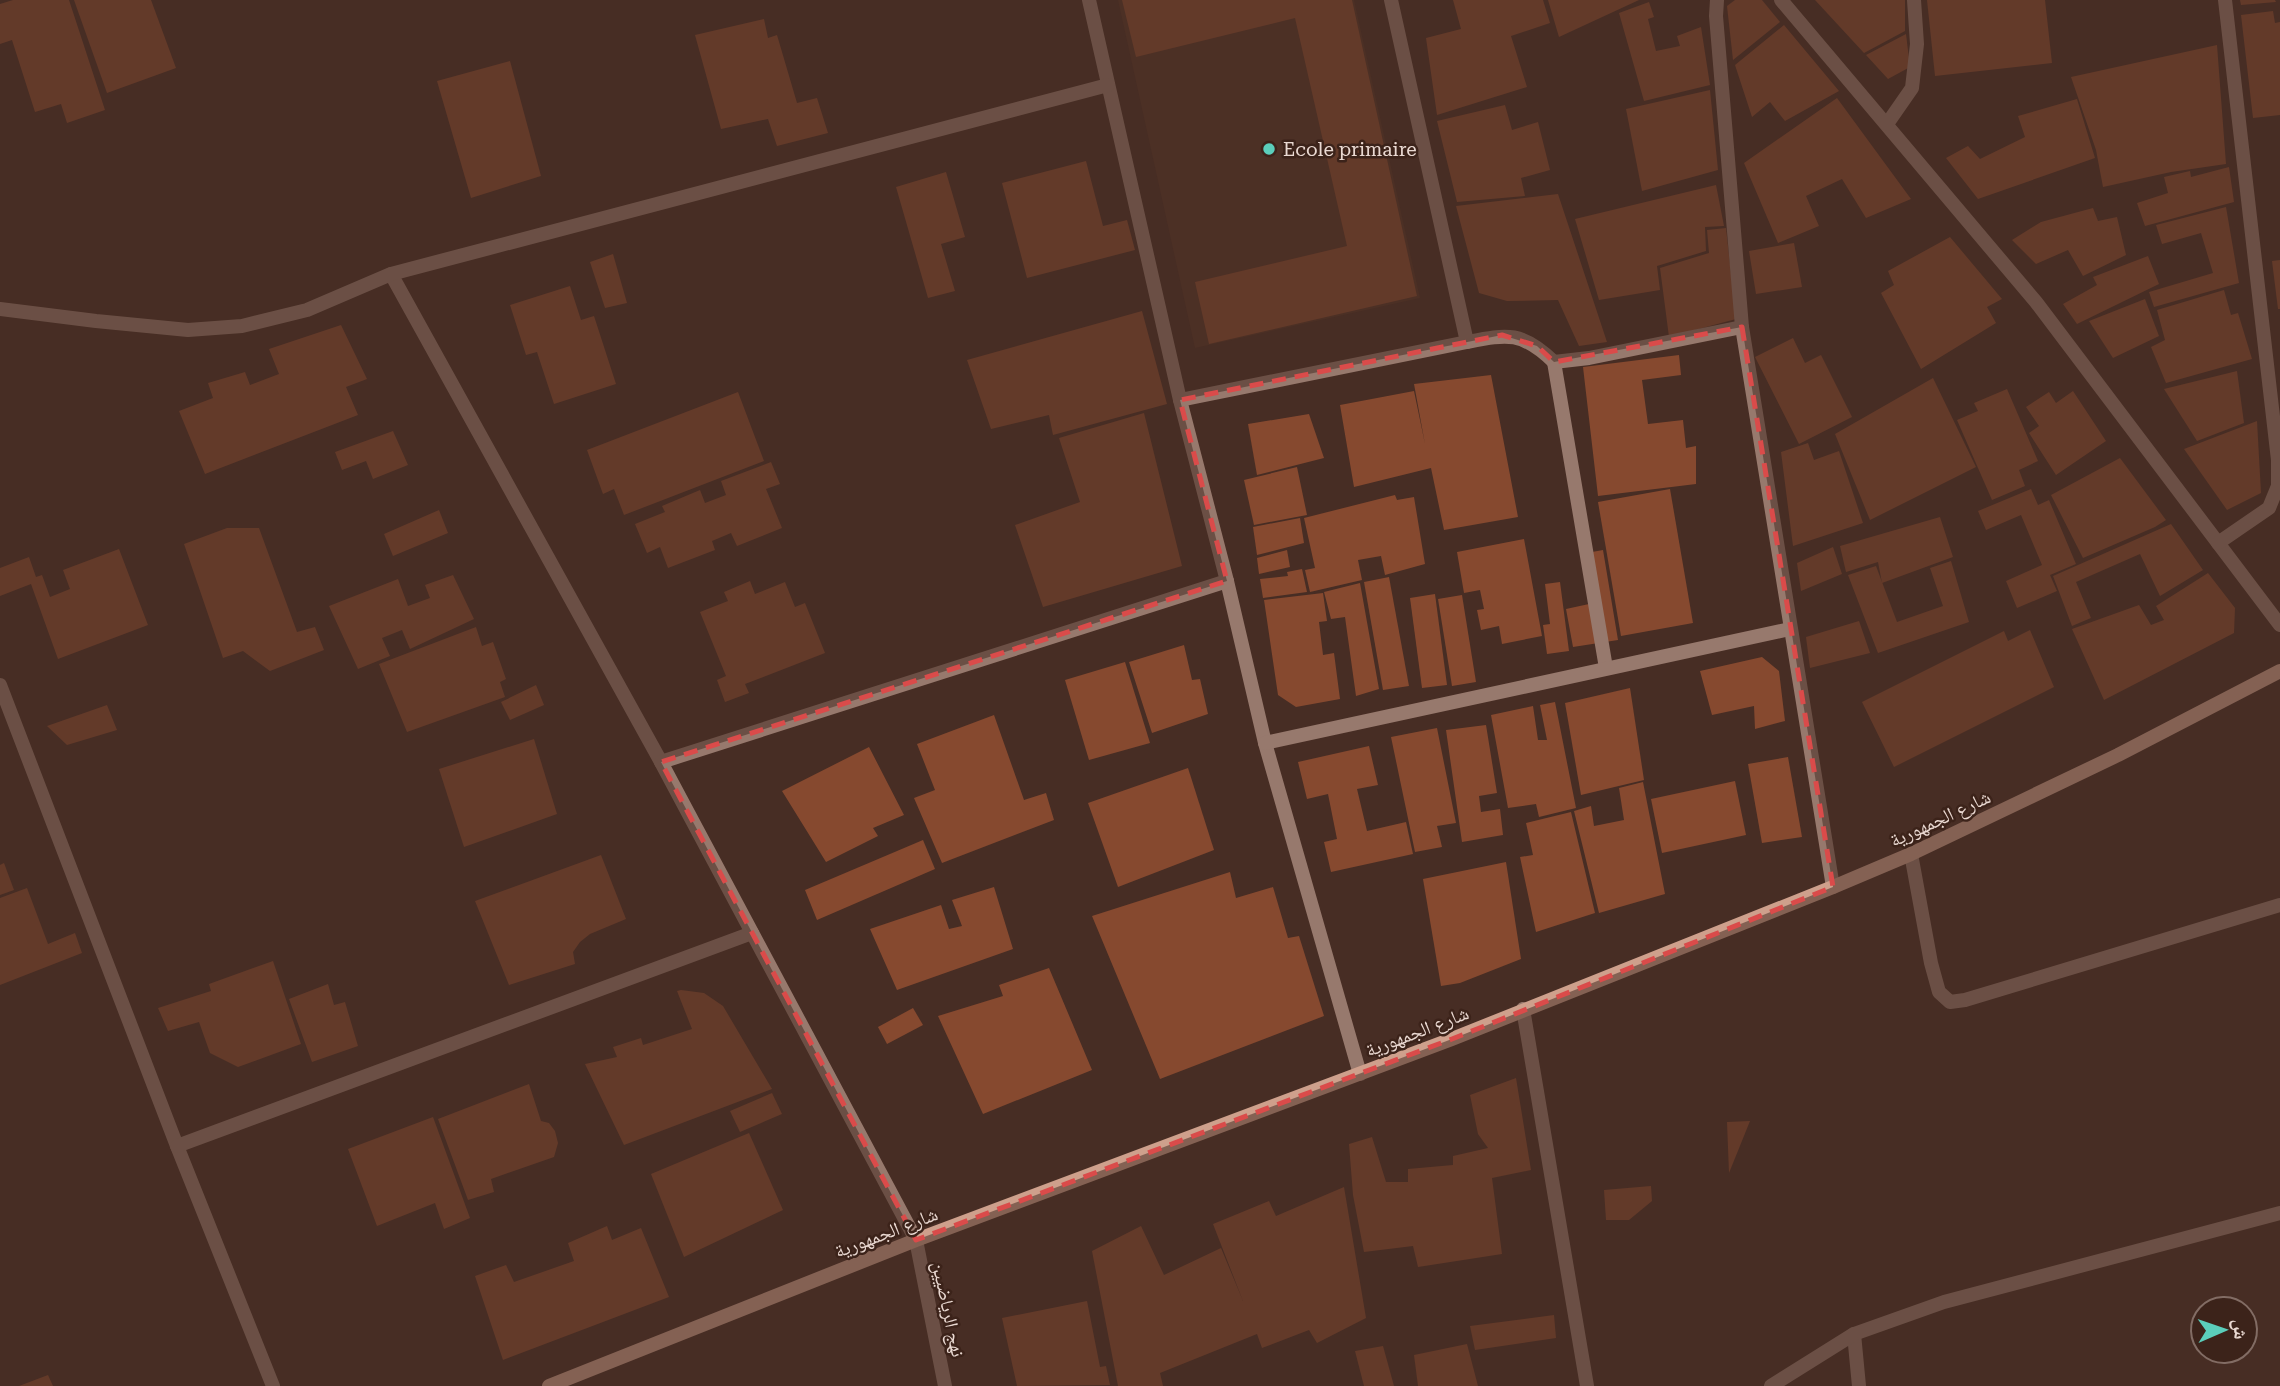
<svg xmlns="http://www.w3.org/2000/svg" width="2280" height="1386" viewBox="0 0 2280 1386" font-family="'Roboto Serif','Noto Naskh Arabic',serif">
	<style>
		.built { fill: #533326 }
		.building { fill: #86492f }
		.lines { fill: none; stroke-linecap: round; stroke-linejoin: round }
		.street { stroke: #97796d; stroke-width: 14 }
		.secondary { stroke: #cea08c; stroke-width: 14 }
		.marked { fill: none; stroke: #da4b4a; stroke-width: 5; stroke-dasharray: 14 9; stroke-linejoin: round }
		.poi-dot { fill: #5bcebb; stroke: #3c231a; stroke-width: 2.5 }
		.labels { text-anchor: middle; stroke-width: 5; stroke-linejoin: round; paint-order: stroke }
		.poi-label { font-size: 19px; fill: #ead9d2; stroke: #3c231a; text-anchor: start }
		.street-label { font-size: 19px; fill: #ead9d2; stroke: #3c231a }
	</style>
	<rect width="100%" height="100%" fill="#472d24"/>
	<!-- built -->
	<polygon class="built" points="1118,0 1354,0 1420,298 1195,348"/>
	<!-- building -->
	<g class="building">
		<polygon points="13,0 69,0 105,110 67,123 61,104 35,112 12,40 0,44 0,4"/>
		<polygon points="74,0 151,0 176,68 107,93"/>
		<polygon points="1122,0 1352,0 1417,296 1209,344 1195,282 1347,246 1295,18 1136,57"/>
		<polygon points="1453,0 1543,0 1550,23 1511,36 1527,87 1437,115 1426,38 1461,29"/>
		<polygon points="1548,0 1639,0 1559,37"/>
		<polygon points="1735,0 1762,0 1780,22 1733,60 1727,6"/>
		<polygon points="1815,0 1905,0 1905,31 1864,53"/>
		<polygon points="1927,0 2045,0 2052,63 1935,76"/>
		<polygon points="2240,0 2275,0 2276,2 2241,5"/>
		<polygon points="1649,2 1654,17 1648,19 1656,51 1680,46 1677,36 1701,27 1710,85 1644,101 1619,13"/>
		<polygon points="2273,11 2275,23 2280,22 2280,115 2253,118 2241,15"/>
		<polygon points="764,19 768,38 777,35 797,103 817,98 828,133 777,146 768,119 721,129 695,35"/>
		<polygon points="1784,25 1839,91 1785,121 1770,102 1752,117 1735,65"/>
		<polygon points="1906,34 1910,67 1888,79 1866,55"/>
		<polygon points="2217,45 2226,164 2171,172 2103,187 2096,150 2071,77"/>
		<polygon points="510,61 541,176 471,198 437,81"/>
		<polygon points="1710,90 1718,170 1642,191 1626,109"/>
		<polygon points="1837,98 1911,199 1866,218 1842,179 1806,196 1819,226 1778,243 1744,163"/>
		<polygon points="2077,99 2095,158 1978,199 1946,158 1968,146 1980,159 2025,137 2018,116"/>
		<polygon points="1505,105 1512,130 1538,122 1550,170 1521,178 1525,196 1457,202 1437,121"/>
		<polygon points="1086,161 1103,226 1127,220 1135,250 1027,278 1002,183"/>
		<polygon points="2229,167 2234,202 2145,226 2137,203 2168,193 2164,177 2190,171 2191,177"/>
		<polygon points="946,172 965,237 941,244 955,291 928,298 896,187"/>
		<polygon points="1716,185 1724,226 1705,227 1706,251 1657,266 1660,290 1599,300 1575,219"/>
		<polygon points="1558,194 1607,342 1579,346 1558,300 1507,301 1479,293 1456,206"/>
		<polygon points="2226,207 2239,283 2154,307 2149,292 2213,273 2201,233 2162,244 2156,225"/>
		<polygon points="2093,208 2098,221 2117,217 2126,255 2083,276 2068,250 2036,264 2012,240 2041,222"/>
		<polygon points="1726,228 1736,319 1669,337 1660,268 1709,253 1707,230"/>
		<polygon points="1950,237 2002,299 1987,307 1996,323 1921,369 1881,293 1894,285 1888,271"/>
		<polygon points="1794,243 1802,287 1756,294 1749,251"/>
		<polygon points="613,254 627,303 605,308 590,262"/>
		<polygon points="2148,256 2159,284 2077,324 2063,304 2097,285 2093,277"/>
		<polygon points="2280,260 2280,309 2278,309 2272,261"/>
		<polygon points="570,286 581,320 594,316 616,384 554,404 537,352 526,355 510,305"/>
		<polygon points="2224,290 2231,315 2238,313 2252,359 2166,383 2151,347 2165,340 2157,310"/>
		<polygon points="2145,299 2159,336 2113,358 2089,321"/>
		<polygon points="1142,311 1167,404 1053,435 1049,415 991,429 967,360"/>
		<polygon points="341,325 367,379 346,387 358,415 205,474 179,411 213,398 208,383 245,372 250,385 279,374 269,349"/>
		<polygon points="1793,338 1805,363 1821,355 1852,417 1799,444 1755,357"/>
		<polygon points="1679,355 1681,375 1642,380 1648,424 1683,420 1686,448 1696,446 1696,484 1598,496 1583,367"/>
		<polygon points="2237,371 2244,423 2197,441 2164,389"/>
		<polygon points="1491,375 1518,517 1444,530 1431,468 1354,487 1340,405 1414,391 1425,444 1414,384"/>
		<polygon points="1933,378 1976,467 1870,520 1835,434"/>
		<polygon points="2007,389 2038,461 2019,470 2025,486 1992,500 1957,420 1978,411 1974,403"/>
		<polygon points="2073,391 2106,441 2056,475 2029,433 2039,426 2026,407 2049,392 2056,403"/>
		<polygon points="738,392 764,461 624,515 614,489 603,494 587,450"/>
		<polygon points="1144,413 1182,566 1043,607 1015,525 1080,502 1059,438"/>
		<polygon points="1309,414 1324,458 1257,475 1248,424"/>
		<polygon points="2257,421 2261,493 2227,510 2184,449"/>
		<polygon points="393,431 408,465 373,479 366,461 342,470 335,452"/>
		<polygon points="1808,443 1814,460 1839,451 1863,523 1793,546 1781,452"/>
		<polygon points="2120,458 2166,520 2155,527 2083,558 2051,495"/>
		<polygon points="771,462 780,484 766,489 782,528 737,546 731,533 712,541 715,550 668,568 660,547 647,553 635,524 665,512 662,506 700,490 705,503 726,495 721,481"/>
		<polygon points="1297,467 1307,515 1254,525 1244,480"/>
		<polygon points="1670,489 1693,623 1621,636 1598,502"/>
		<polygon points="2031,489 2038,505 2049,500 2076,564 2050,575 2057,591 2017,608 2006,581 2042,565 2021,515 1986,530 1978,511"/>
		<polygon points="1395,495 1397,500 1414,497 1425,564 1385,575 1381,556 1358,560 1362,580 1310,592 1305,570 1315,568 1304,518"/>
		<polygon points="439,510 448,533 393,556 384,534"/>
		<polygon points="1940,517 1953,557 1882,583 1878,562 1846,572 1840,546"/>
		<polygon points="1300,518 1304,543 1257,555 1253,527"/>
		<polygon points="2171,524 2203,570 2160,596 2140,554 2076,582 2091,618 2072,626 2053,576"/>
		<polygon points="227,528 259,528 297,632 315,627 324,650 270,671 243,651 223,658 184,544"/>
		<polygon points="1524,539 1542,636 1502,644 1499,626 1481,630 1477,610 1484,609 1480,590 1464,593 1457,552"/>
		<polygon points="1833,547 1842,574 1801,591 1797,563"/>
		<polygon points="119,549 148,625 58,659 31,584 0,596 0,568 29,557 36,577 42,575 50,597 70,589 63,570"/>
		<polygon points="1287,550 1290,567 1259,574 1257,558"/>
		<polygon points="1603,550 1618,640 1573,647 1566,609 1589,604 1581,554"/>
		<polygon points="1951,561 1969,622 1878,653 1848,575 1876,566 1897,622 1943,606 1930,568"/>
		<polygon points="1302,569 1307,592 1263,598 1260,579 1288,576 1287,572"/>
		<polygon points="2208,573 2235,608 2234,633 2104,700 2072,629 2139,605 2151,625 2164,620 2156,606"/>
		<polygon points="453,575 474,619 410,649 402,630 382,638 390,656 358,669 329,606 398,579 408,606 430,598 425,585"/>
		<polygon points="1389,577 1409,686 1383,690 1364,582"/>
		<polygon points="750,581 755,594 785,582 795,607 805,603 825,653 745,684 749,693 725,702 717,680 726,676 700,612 728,601 724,592"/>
		<polygon points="1560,582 1569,651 1547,654 1543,625 1550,624 1545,584"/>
		<polygon points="1360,583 1379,689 1356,696 1345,617 1331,619 1324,592"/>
		<polygon points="1323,593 1327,621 1319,622 1323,655 1334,653 1340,699 1296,707 1278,695 1264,600"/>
		<polygon points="1435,594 1447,685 1422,688 1410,598"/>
		<polygon points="1462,595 1476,682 1452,686 1438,599"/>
		<polygon points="1859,621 1870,653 1810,668 1806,637"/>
		<polygon points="476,627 482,646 493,642 506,679 500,682 505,697 407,732 379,664"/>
		<polygon points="2030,630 2054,687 1894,767 1862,702 2004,631 2008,641"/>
		<polygon points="1184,645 1192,680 1200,679 1208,714 1152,733 1129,662"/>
		<polygon points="1762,657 1779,671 1785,721 1755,729 1754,706 1712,715 1700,671"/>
		<polygon points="1125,662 1150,743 1089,760 1065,680"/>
		<polygon points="536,685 544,705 510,720 501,702"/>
		<polygon points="1630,688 1644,780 1581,795 1565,703"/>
		<polygon points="1555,702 1576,808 1539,817 1536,804 1508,808 1491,715 1533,706 1538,740 1547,740 1540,705"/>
		<polygon points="107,705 117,730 67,745 47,726"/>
		<polygon points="994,715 1024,800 1046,793 1054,820 942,863 914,798 935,790 917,744"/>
		<polygon points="1486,725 1497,793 1479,796 1481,812 1500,809 1503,835 1462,842 1446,730"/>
		<polygon points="1437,728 1456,823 1437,826 1442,847 1415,852 1391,737"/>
		<polygon points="534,739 557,814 464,847 439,769"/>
		<polygon points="1369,746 1378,785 1357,789 1367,831 1406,822 1413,854 1331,872 1324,842 1337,839 1328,794 1307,799 1298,762"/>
		<polygon points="869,747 904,815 873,828 878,836 826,862 782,791"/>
		<polygon points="1788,757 1802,837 1762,843 1748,764"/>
		<polygon points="1188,768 1214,850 1118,887 1088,803"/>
		<polygon points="1735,781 1746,835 1662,853 1651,799"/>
		<polygon points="1643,782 1665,894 1599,913 1574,811 1591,806 1594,826 1624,820 1619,788"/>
		<polygon points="1571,812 1595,913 1536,932 1520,857 1533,855 1526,823"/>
		<polygon points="923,840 935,869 817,920 805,890"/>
		<polygon points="601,855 626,919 590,934 580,942 573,952 575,964 509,985 475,901"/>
		<polygon points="1506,862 1521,959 1460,983 1441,986 1423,879"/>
		<polygon points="4,863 14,890 0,895 0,865"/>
		<polygon points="1230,872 1236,898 1273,887 1288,938 1299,936 1324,1016 1160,1079 1092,916"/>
		<polygon points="994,887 1013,949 897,990 870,929 941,905 949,929 962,926 952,900"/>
		<polygon points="27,888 48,944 75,933 82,953 0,985 0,898"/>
		<polygon points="273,961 301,1044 238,1067 210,1053 199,1022 168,1031 158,1008 211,991 209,984"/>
		<polygon points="1049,968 1092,1070 983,1114 938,1016 1003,996 999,985"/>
		<polygon points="328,984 334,1005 345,1002 358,1046 312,1062 289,999"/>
		<polygon points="681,990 704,993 723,1006 772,1089 624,1145 585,1064 617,1057 613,1047 641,1038 643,1045 692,1029 677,991"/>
		<polygon points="913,1008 923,1025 887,1044 878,1027"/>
		<polygon points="1516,1078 1531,1170 1492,1178 1502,1254 1418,1267 1413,1246 1364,1252 1353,1195 1349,1144 1372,1137 1386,1182 1408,1182 1408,1169 1453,1165 1453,1156 1488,1148 1478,1134 1470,1095"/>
		<polygon points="529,1084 541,1121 549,1123 555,1131 558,1143 554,1157 491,1179 494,1192 468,1200 438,1119"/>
		<polygon points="772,1093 782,1114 740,1132 730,1111"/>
		<polygon points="433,1117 470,1218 444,1229 435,1203 377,1226 348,1149"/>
		<polygon points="1750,1121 1729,1173 1727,1122"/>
		<polygon points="749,1133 783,1210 684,1257 651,1174"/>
		<polygon points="1651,1186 1652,1201 1629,1220 1606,1220 1604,1190"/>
		<polygon points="1344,1187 1366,1318 1317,1343 1309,1330 1262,1348 1257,1334 1160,1373 1163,1386 1118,1386 1092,1251 1141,1226 1164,1275 1221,1248 1243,1301 1213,1224 1269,1201 1276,1216"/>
		<polygon points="607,1226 612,1240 641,1228 669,1297 503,1360 475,1276 506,1265 514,1282 574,1261 568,1243"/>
		<polygon points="1087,1301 1100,1367 1106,1366 1110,1385 1017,1386 1002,1318"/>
		<polygon points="1554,1315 1556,1338 1475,1350 1470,1326"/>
		<polygon points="1467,1344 1478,1386 1418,1386 1414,1355"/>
		<polygon points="1383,1346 1394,1386 1364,1386 1355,1351"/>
		<polygon points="48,1375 53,1386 19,1386"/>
	</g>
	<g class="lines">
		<!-- street -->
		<g class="street">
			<polyline points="1089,0 1180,400 1227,581 1265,743 1360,1074"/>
			<polyline points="1717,0 1716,16 1742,327 1833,887"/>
			<polyline points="1781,0 2036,302 2280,625"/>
			<polyline points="1887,124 1912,88 1917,44 1914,0"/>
			<polyline points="391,274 661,762 916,1240 945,1386"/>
			<polyline points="0,309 96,321 188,330 242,326 307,310 391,274 1108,85"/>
			<path d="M 1467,342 C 1508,334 1522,331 1554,362"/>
			<polyline points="1180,400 1467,342 1391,0"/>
			<polyline points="2218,543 2269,508 2278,486 2278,460 2225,0"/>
			<polyline points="1606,668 1554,362 1589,358 1742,327"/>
			<polyline points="0,685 177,1146 273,1386"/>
			<polyline points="1265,743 1790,629"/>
			<polyline points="661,762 1227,581"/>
			<polyline points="1911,854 1931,963 1939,992 1950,1002 1965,1000 2280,905"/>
			<polyline points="1523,1009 1587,1386"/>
			<polyline points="177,1146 752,933"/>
			<polyline points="1854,1334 1859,1386"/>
			<polyline points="1771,1386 1854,1334 1944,1302 2280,1213"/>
		</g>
		<!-- secondary -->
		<polyline class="secondary" points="549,1386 916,1240 1452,1039 1833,887 1911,854 2118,755 2280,671"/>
	</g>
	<!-- marked area -->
	<path d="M0 0H2280V1386H0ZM 1742,327 L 1833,887 L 1452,1039 L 916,1240 L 661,762 L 1227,581 L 1180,400 L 1502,335 L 1537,346 L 1554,362 Z" fill="#472d24" fill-opacity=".55" fill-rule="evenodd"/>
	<path class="marked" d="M 1742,327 L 1833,887 L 1452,1039 L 916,1240 L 661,762 L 1227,581 L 1180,400 L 1502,335 L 1537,346 L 1554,362 Z"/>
	<!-- markers -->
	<circle class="poi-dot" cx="1269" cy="149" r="7"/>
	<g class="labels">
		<!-- poi labels -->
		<g class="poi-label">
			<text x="1283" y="156">Ecole primaire</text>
		</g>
		<!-- street labels -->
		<g class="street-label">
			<text transform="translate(1940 818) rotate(-25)" y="7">شارع الجمهورية</text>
			<text transform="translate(1417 1031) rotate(-21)" y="7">شارع الجمهورية</text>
			<text transform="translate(886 1232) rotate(-21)" y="7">شارع الجمهورية</text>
			<text transform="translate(949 1309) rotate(78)" y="7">نهج الرياضيين</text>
		</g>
	</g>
	<!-- north arrow -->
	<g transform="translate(2224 1330) rotate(88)"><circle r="33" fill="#3c231a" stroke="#826c64" stroke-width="2"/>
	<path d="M0-5L12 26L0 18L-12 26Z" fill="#5bcebb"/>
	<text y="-10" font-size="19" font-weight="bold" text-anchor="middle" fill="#ead9d2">ش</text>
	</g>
</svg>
